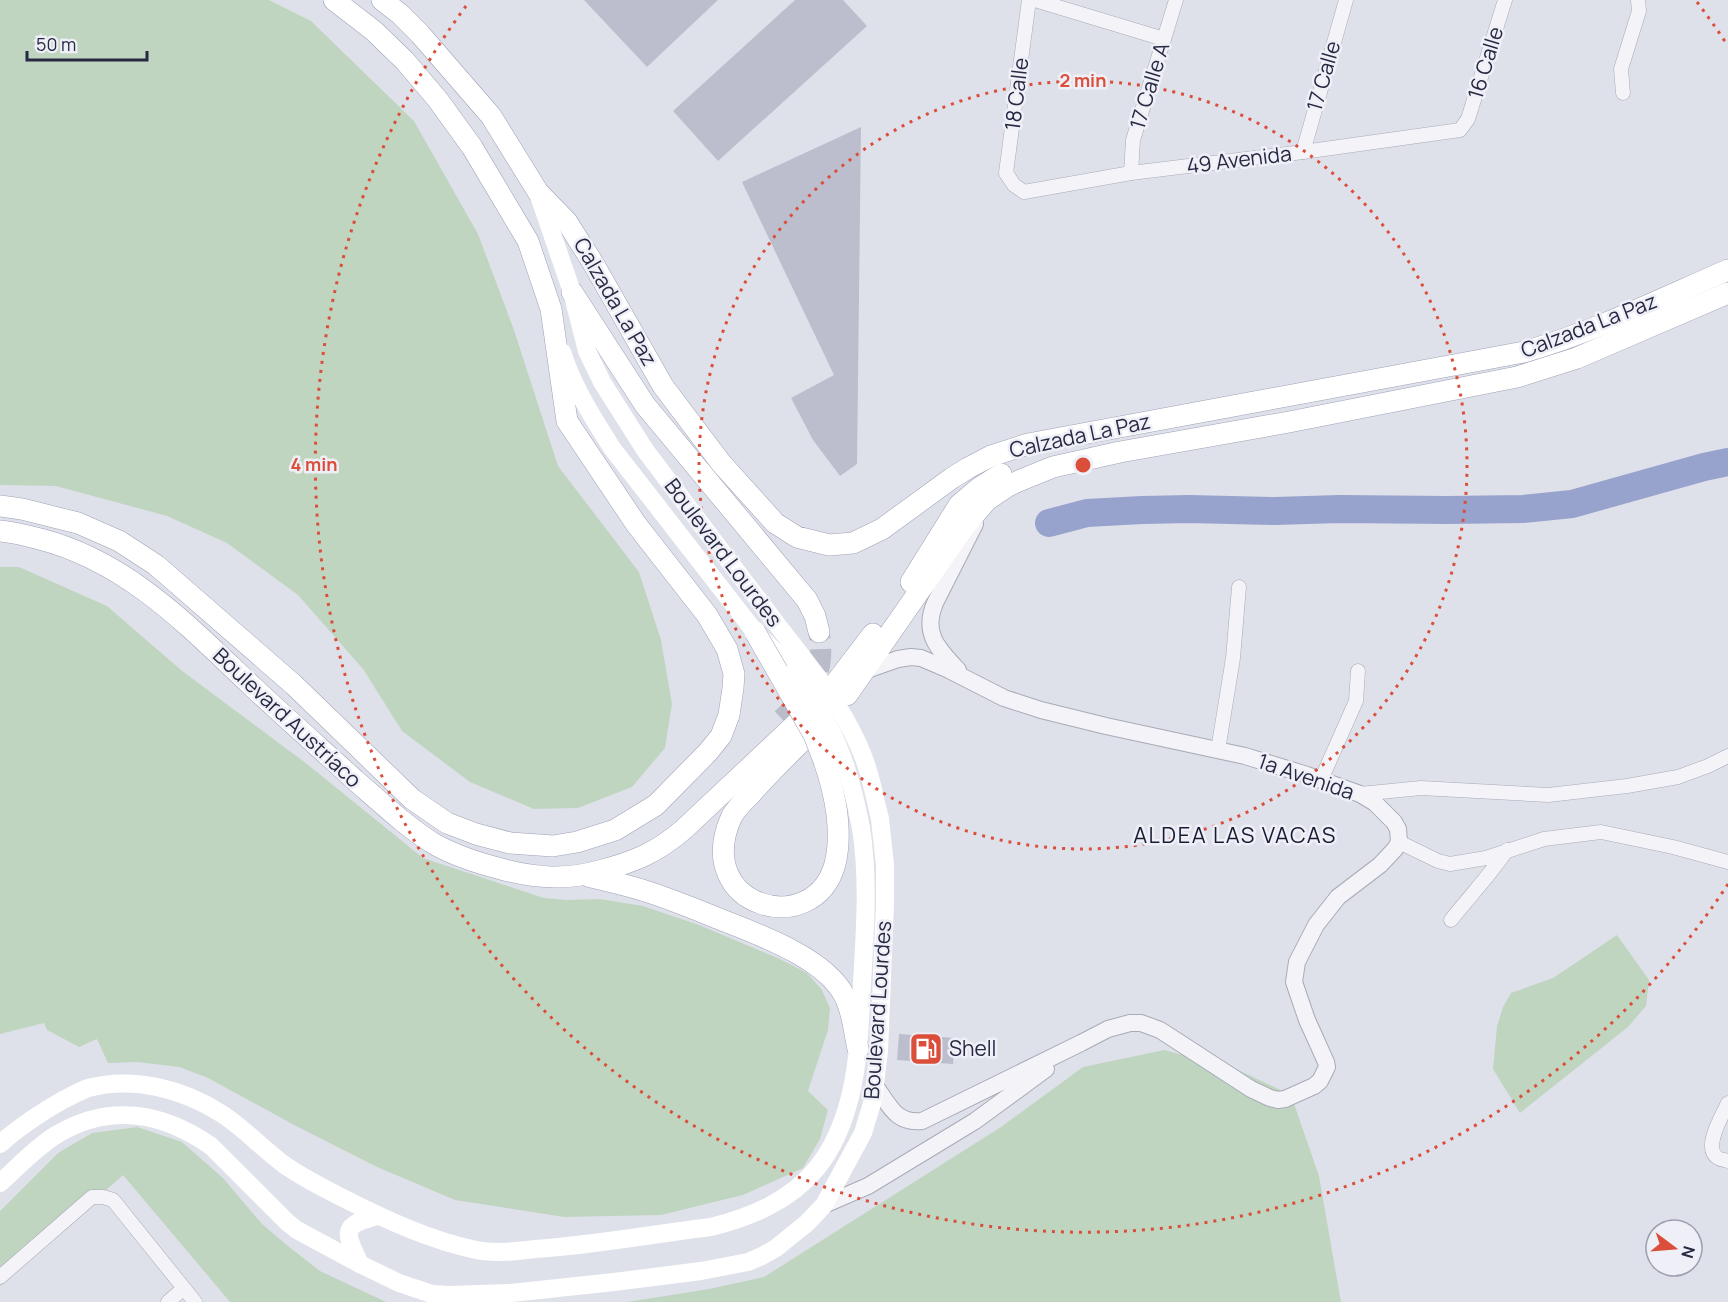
<svg xmlns="http://www.w3.org/2000/svg" width="1728" height="1302" viewBox="0 0 1728 1302" font-family="Manrope,sans-serif">
	<style>
		.green { fill: #c0d5c0 }
		.lines { fill: none; stroke-linecap: round; stroke-linejoin: round }
		.river { stroke: #97a2cd; stroke-width: 28 }
		.building { fill: #bcbecd }
		.primary-tunnel { stroke: #babcc9; stroke-width: 21; stroke-dasharray: 21 10; stroke-linecap: butt }
		.minor-casing { stroke: #a8aab8; stroke-width: 15 }
		.tertiary-casing { stroke: #a8aab8; stroke-width: 18 }
		.primary-casing { stroke: #9ea1b7; stroke-width: 22 }
		.minor { stroke: #f3f3f8; stroke-width: 14 }
		.tertiary { stroke: #f3f3f8; stroke-width: 16 }
		.secondary { stroke: #fff; stroke-width: 18 }
		.primary { stroke: #fff; stroke-width: 21 }
		.primary-bridge-casing { stroke: #9ea1b7; stroke-width: 22; stroke-linecap: butt }
		.secondary-bridge { stroke: #fff; stroke-width: 18 }
		.primary-bridge { stroke: #fff; stroke-width: 21 }
		.ring { fill: none; stroke: #da4e3a; stroke-width: 3; stroke-dasharray: 3 6 }
		.labels { text-anchor: middle; stroke-width: 5; stroke-linejoin: round; paint-order: stroke }
		.street-label { font-size: 21px; fill: #272943; stroke: #eff0f7 }
		.poi-label { font-size: 21px; fill: #272943; stroke: #eff0f7; text-anchor: start }
		.neighbourhood-label { font-size: 22px; letter-spacing: 1.5px; fill: #191b33; stroke: #eff0f7 }
		.centre { fill: #da4e3a; stroke: #eff0f7; stroke-width: 3 }
		.ring-label { font-size: 18px; text-anchor: middle; font-weight: bold; fill: #da4e3a; stroke: #eff0f7; stroke-width: 5; stroke-linejoin: round; paint-order: stroke }
	</style>
	<rect width="100%" height="100%" fill="#dfe1ea"/>
	<!-- green -->
	<g class="green">
		<polygon points="0,0 269,0 311,21 414,121 478,234 514,330 558,466 639,572 661,640 672,704 665,748 632,787 578,808 534,809 470,782 402,731 363,669 298,595 227,543 167,516 56,486 0,485"/>
		<polygon points="0,567 19,567 107,606 181,670 307,764 423,858 544,898 567,900 600,899 643,906 699,925 780,959 807,973 822,990 830,1008 828,1030 808,1091 828,1110 820,1139 803,1168 743,1195 661,1215 564,1217 455,1200 377,1167 296,1126 208,1078 179,1067 137,1062 108,1063 97,1039 79,1047 47,1030 44,1023 0,1034"/>
		<polygon points="1617,935 1649,980 1646,1006 1628,1027 1520,1113 1493,1069 1497,1026 1503,1007 1511,993 1553,978"/>
		<polygon points="1164,1050 1238,1070 1291,1095 1319,1176 1341,1302 627,1302 709,1289 764,1277 1001,1127 1083,1067"/>
		<polygon points="137,1127 182,1142 223,1178 262,1224 288,1246 320,1271 386,1302 230,1302 123,1175 0,1286 0,1211 58,1153 92,1133"/>
	</g>
	<g class="lines">
		<!-- river -->
		<polyline class="river" points="1049,523 1087,513 1142,510 1189,509 1275,511 1339,509 1447,510 1523,509 1572,504 1704,467 1728,462"/>
	</g>
	<!-- building -->
	<g class="building">
		<polygon points="584,0 718,0 647,67"/>
		<polygon points="795,0 843,0 867,26 718,161 673,111"/>
		<polygon points="861,127 857,464 840,476 813,440 791,398 834,375 742,182"/>
		<polygon points="899,1034 955,1038 953,1064 897,1060"/>
	</g>
	<g class="lines">
		<!-- primary-tunnel -->
		<path class="primary-tunnel" d="M 782,719 C 812,690 826,675 819,632"/>
		<defs>
			<g id="minor">
				<polyline points="1029,0 1006,173 1014,185 1024,192 1131,173 1303,152 1460,130 1468,119 1505,0"/>
				<polyline points="1035,0 1164,39"/>
				<polyline points="1623,93 1621,69 1639,11 1638,0"/>
				<polyline points="1303,152 1346,0"/>
				<polyline points="1131,173 1133,140 1176,0"/>
				<polyline points="1218,750 1233,658 1239,587"/>
				<polyline points="1321,780 1356,701 1358,671"/>
				<polyline points="1360,794 1421,788 1548,795 1627,786 1678,777 1708,766 1728,756"/>
				<polyline points="1399,842 1438,861 1450,864 1486,858 1544,839 1601,832 1673,847 1728,862"/>
				<path d="M 1451,920 C 1469,897 1490,875 1507,850"/>
				<path d="M 1728,1103 C 1722,1116 1702,1148 1718,1158 C 1721,1160 1725,1160 1728,1161"/>
				<polyline points="0,1277 92,1197 103,1197 113,1200 195,1302"/>
				<polyline points="168,1302 183,1289"/>
			</g>
			<g id="tertiary">
				<path d="M 958,670 C 938,649 922,633 935,603 L 975,524"/>
				<path d="M 864,671 L 898,659 L 911,657 L 921,658 L 949,670 L 1004,698 L 1041,710 L 1106,726 L 1245,756 L 1307,775 L 1360,794 L 1375,803 L 1394,822 L 1398,829 L 1399,842 L 1395,849 L 1380,865 L 1338,897 L 1316,925 L 1297,962 L 1294,982 L 1307,1020 L 1326,1062 L 1327,1067 L 1320,1081 L 1314,1086 L 1285,1099 L 1278,1100 L 1270,1098 L 1251,1089 L 1160,1030 L 1141,1023 L 1130,1023 L 1108,1029 L 1081,1043 L 922,1121 C 896,1124 890,1106 876,1087"/>
				<polyline points="824,1205 868,1186 975,1121 1046,1069"/>
			</g>
			<g id="primary">
				<path d="M 382,0 L 400,14 L 420,34 L 491,116 L 538,192 L 567,222 L 593,263 L 663,386 L 721,463 L 775,523 L 797,537 L 829,545 L 853,543 L 882,529 L 952,478 L 968,468 L 991,456 L 1028,444 L 1524,352 C 1594,332 1661,299 1728,270"/>
				<polyline points="572,292 645,405 807,600 815,616 819,632"/>
				<polyline points="0,506 22,509 78,523 119,541 156,565 294,685 412,799 447,823 476,834 510,843 553,846 577,842 615,830 656,805 708,752 721,736 729,715 733,688 734,674 727,649 707,615 636,524 567,421 551,309 528,241 472,147 438,100 405,61 374,31 334,0"/>
				<path d="M 0,531 C 14,532 27,536 40,539 C 129,562 189,627 254,688 C 287,719 321,749 355,780 C 378,800 410,830 436,845 C 458,857 481,864 505,870 C 537,878 566,880 599,871 C 634,862 656,853 683,830 L 798,722"/>
				<polyline points="911,582 959,505 979,488 1001,474"/>
				<polyline points="837,681 873,634"/>
				<polyline points="847,695 964,527 987,500 1008,486 1021,480 1053,467 1120,452 1289,422 1517,377 1577,358 1728,293"/>
				<path d="M 808,735 C 789,754 769,773 751,794 C 744,801 735,809 731,818 C 692,907 814,941 835,864 C 843,831 835,793 824,761"/>
				<path d="M 588,876 C 607,881 627,885 645,891 C 671,899 697,910 722,920 C 760,935 824,958 844,995 C 853,1011 854,1032 858,1049"/>
			</g>
		</defs>
		<!-- minor casing -->
		<use href="#minor" class="minor-casing"/>
		<!-- tertiary casing -->
		<use href="#tertiary" class="tertiary-casing"/>
		<!-- primary casing -->
		<use href="#primary" class="primary-casing"/>
		<!-- minor -->
		<use href="#minor" class="minor"/>
		<!-- tertiary -->
		<use href="#tertiary" class="tertiary"/>
		<!-- secondary -->
		<g class="secondary">
			<polyline points="538,193 572,292 587,351 602,382 645,450 775,622"/>
			<path d="M 562,352 C 573,387 593,418 612,448 L 755,632 L 795,671"/>
			<path d="M 0,1144 C 20,1126 40,1113 63,1100 C 71,1096 80,1091 88,1088 C 134,1076 183,1089 222,1114 C 245,1129 264,1150 286,1166 C 304,1178 323,1188 341,1197 C 384,1219 429,1240 476,1250 C 495,1254 517,1251 535,1249 C 594,1245 653,1234 711,1227 C 751,1217 790,1201 817,1168 C 833,1148 844,1121 850,1097 C 859,1061 860,1021 862,983 C 865,932 869,879 861,828"/>
			<path d="M 0,1183 C 18,1167 35,1148 56,1135 C 109,1103 162,1112 211,1146 L 287,1222 L 297,1230 L 360,1264 L 399,1283 L 432,1294 L 449,1295 L 511,1293 L 614,1282 L 701,1271 L 748,1262 L 762,1256 L 776,1248 L 807,1223 L 824,1205 L 863,1133 L 873,1100 L 879,1051 L 885,903 L 885,865 L 880,819"/>
			<path d="M 360,1264 C 345,1232 340,1226 377,1216"/>
		</g>
		<!-- primary -->
		<use href="#primary" class="primary"/>
		<defs>
			<polyline id="primary-bridge" points="755,632 814,735 824,761"/>
		</defs>
		<!-- primary-bridge casing -->
		<use href="#primary-bridge" class="primary-bridge-casing"/>
		<!-- secondary-bridge -->
		<g class="secondary-bridge">
			<path d="M 775,622 C 805,661 838,699 858,744 C 869,767 874,794 880,819"/>
			<path d="M 795,671 C 808,692 822,713 833,735 C 847,764 855,796 861,828"/>
		</g>
		<!-- primary-bridge -->
		<use href="#primary-bridge" class="primary-bridge"/>
	</g>
	<!-- distance rings -->
	<g class="ring">
		<circle cx="1083" cy="465" r="384"/>
		<path d="M1728 884A769 769 0 1 1 469 2M1697 2A769 769 0 0 1 1728 46"/>
	</g>
	<!-- icons -->
	<defs>
		<symbol id="fuel-square" viewBox="-11 -11 22 22"><rect x="-9" y="-9" width="18" height="18" rx="4" fill="#da4e3a" stroke="#eff0f7"/><path d="M-5.5-6h7V0h2V4h1.3V-2.5L3-4.5l.8-.8L6-3V5H2.5V1h-1V6h-7ZM-4.2-4.7v3.2H.2V-4.7Z" fill="#fff"/></symbol>
	</defs>
	<g fill-rule="evenodd">
		<use href="#fuel-square" x="907" y="1030" width="38" height="38"/>
	</g>
	<g class="labels">
		<!-- street labels -->
		<g class="street-label">
			<text transform="translate(1486 63) rotate(-73)" y="7">16 Calle</text>
			<text transform="translate(1324 76) rotate(-74)" y="7">17 Calle</text>
			<text transform="translate(1150 86) rotate(-73)" y="7">17 Calle A</text>
			<text transform="translate(1017 94) rotate(-83)" y="7">18 Calle</text>
			<text transform="translate(1239 160) rotate(-7)" y="7">49 Avenida</text>
			<text transform="translate(615 302) rotate(60)" y="7">Calzada La Paz</text>
			<text transform="translate(1589 326) rotate(-21)" y="7">Calzada La Paz</text>
			<text transform="translate(1080 436) rotate(-12)" y="7">Calzada La Paz</text>
			<text transform="translate(723 553) rotate(53)" y="7">Boulevard Lourdes</text>
			<text transform="translate(287 718) rotate(43)" y="7">Boulevard Austríaco</text>
			<text transform="translate(1306 777) rotate(19)" y="7">1a Avenida</text>
			<text transform="translate(878 1010) rotate(-86)" y="7">Boulevard Lourdes</text>
		</g>
		<!-- poi labels -->
		<g class="poi-label">
			<text x="949" y="1056">Shell</text>
		</g>
		<!-- neighbourhood labels -->
		<g class="neighbourhood-label">
			<text x="1235" y="843">ALDEA LAS VACAS</text>
		</g>
	</g>
	<circle cx="1083" cy="465" r="9" class="centre"/>
	<g class="ring-label">
		<text x="1083" y="87">2 min</text>
		<text x="314" y="471">4 min</text>
	</g>
	<!-- north arrow -->
	<g transform="translate(1674 1248) rotate(106)"><circle r="28" fill="#eff0f7" stroke="#9fa0af" stroke-width="1.5"/>
	<path d="M0-4.5L10 22L0 15L-10 22Z" fill="#da4e3a"/>
	<text y="-9" font-size="16" font-weight="bold" text-anchor="middle" fill="#272943">N</text>
	</g>
	<!-- scale -->
	<path d="M27 51v9h120v-9" fill="none" stroke="#272943" stroke-width="3"/>
	<text x="36" y="51" font-size="18" fill="#272943" stroke="#eff0f7" stroke-width="4.5" paint-order="stroke">50 m</text>
</svg>
